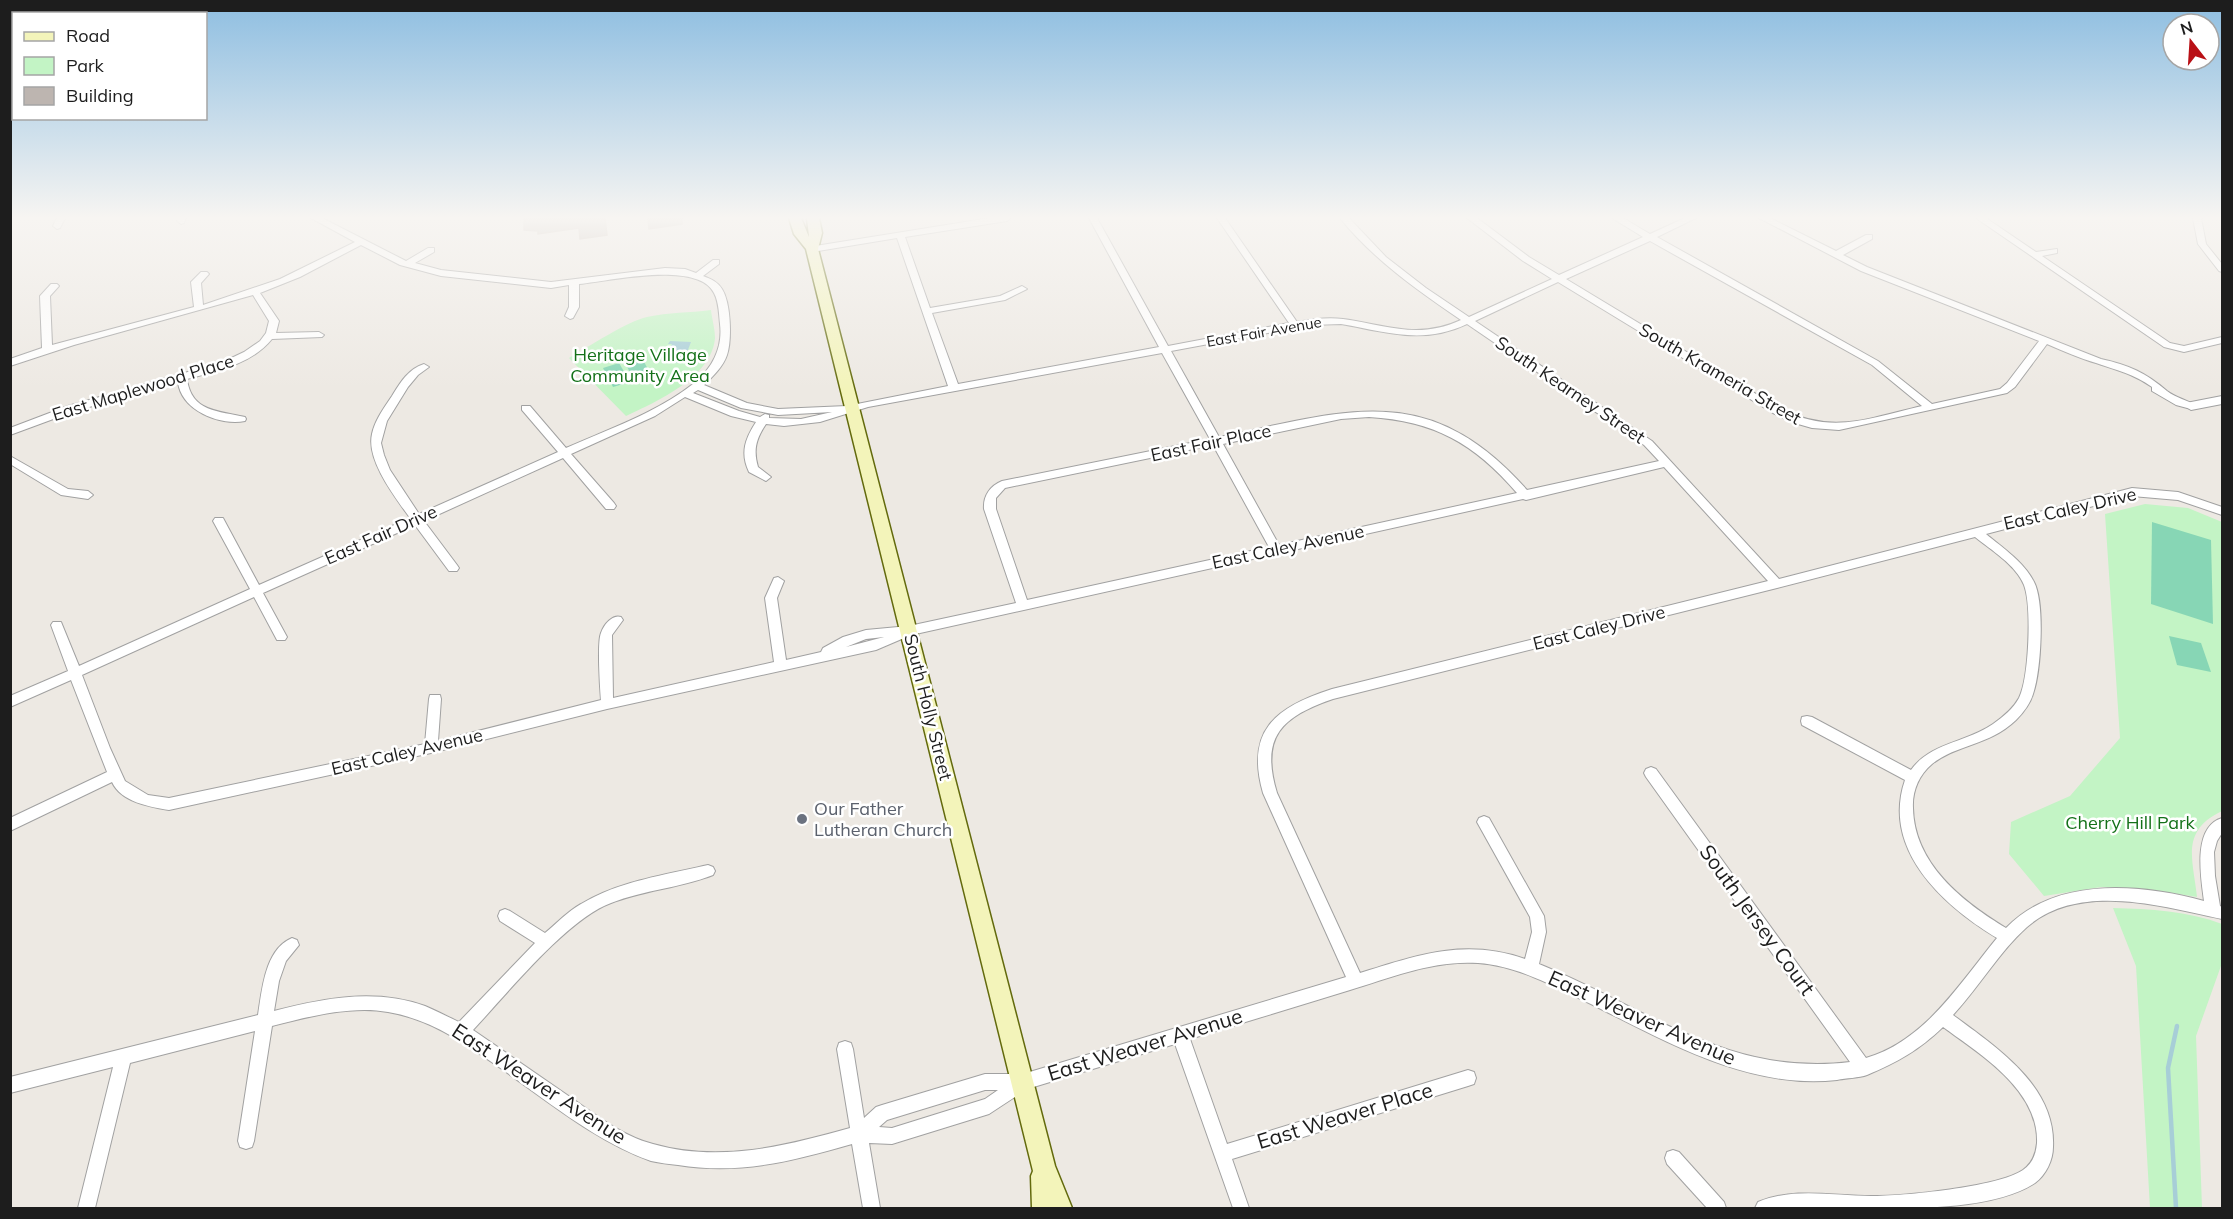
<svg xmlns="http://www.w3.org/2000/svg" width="2233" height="1219" viewBox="0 0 2233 1219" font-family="Mulish,sans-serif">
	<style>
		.park { fill: #c3f4c5 }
		.pitch { fill: #87d6b5 }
		.water { fill: #a7ced7 }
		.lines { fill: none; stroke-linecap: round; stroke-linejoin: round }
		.stream { stroke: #a7ced7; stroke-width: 4.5 }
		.building { fill: #bdb5b0; stroke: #bdb0a7; stroke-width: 1.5 }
		.minor-casing { stroke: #a1a1a1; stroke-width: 2 }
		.tertiary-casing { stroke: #a1a1a1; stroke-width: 2 }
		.secondary-casing { stroke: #636a0d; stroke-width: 3 }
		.minor { fill: #fff; fill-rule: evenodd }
		.tertiary { fill: #fff; fill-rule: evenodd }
		.secondary { fill: #f3f4ba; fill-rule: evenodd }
		.worship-dot { fill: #6b7280; stroke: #fff; stroke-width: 2 }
		.labels { text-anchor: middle; stroke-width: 5; stroke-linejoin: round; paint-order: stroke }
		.far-street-label { font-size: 15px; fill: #1d1d1d; stroke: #fff }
		.park-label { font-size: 18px; fill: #147119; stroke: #fff }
		.street-label { font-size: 18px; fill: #1d1d1d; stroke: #fff }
		.worship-label { font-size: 18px; fill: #5b616d; stroke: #fff; text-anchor: start }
		.near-street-label { font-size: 21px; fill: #1d1d1d; stroke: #fff }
	</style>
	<rect width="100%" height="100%" fill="#ede9e3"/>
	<!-- park -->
	<g class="park">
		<path d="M 711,310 C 712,319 715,329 715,338 C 712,377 656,402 626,416 L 569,358 C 588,347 628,321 647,317 C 669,312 689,313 711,310 Z"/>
		<path d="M 2145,504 L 2188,508 L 2222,522 L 2222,811 C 2180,831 2193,859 2197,897 L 2153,890 L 2101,887 L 2044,896 L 2009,854 L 2011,822 L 2070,796 L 2120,738 L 2105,514 Z"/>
		<path d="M 2113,908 C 2150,909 2188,911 2222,924 L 2222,963 L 2196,1036 L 2202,1208 L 2150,1208 L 2136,966 Z"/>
	</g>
	<!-- pitch -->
	<g class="pitch">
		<polygon points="641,356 651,375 634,380 624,361"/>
		<polygon points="619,363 630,382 613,387 603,368"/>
		<polygon points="2152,522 2211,540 2213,624 2151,604"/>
		<polygon points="2169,636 2201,643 2211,672 2177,665"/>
	</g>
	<!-- water -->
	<polygon class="water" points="670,341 691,342 683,363 663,362 672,344 668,344"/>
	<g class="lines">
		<!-- stream -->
		<polyline class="stream" points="2176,1208 2168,1068 2177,1026"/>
	</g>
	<!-- building -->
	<g class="building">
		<polygon points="524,218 605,218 607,235 580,239 579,228 538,234 538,231 524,230"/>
		<polygon points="648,218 682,218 682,224 649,229"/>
	</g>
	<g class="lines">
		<defs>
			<g id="minor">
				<polygon points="57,218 65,218 60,228 57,229 53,226"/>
				<polygon points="178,218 186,218 184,223 181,224 177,221"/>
				<path d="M 311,218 L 322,218 L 406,261 L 428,248 L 434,248 L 434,252 L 415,263 L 441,270 L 551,282 L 665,268 L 685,269 L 696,273 L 713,260 L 719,260 L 719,264 L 703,276 C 711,279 718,282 722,289 C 731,303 732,340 727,355 C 723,367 712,377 704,385 L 747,403 L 778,409 L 847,406 L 948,386 L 897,238 L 812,252 L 808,249 L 809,247 L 990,218 L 1011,218 L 1007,221 L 905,237 L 930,308 L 1000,296 L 1022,286 L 1027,289 L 1005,300 L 932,313 L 958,384 L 1159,347 L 1089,218 L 1097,218 L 1168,346 L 1289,323 L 1217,218 L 1225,218 L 1297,322 C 1312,319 1329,317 1343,319 C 1387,325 1418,340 1461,320 C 1417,290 1374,260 1340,218 L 1349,218 L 1386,257 L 1426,288 L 1469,317 L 1552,279 L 1523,261 L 1467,218 L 1477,218 L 1529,257 L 1559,275 L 1643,237 L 1612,218 L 1623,218 L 1650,234 L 1685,218 L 1696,218 L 1657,237 L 1878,361 L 1932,404 L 2000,389 L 2007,383 L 2039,341 L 1861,271 L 1759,218 L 1770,218 L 1836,251 L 1866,235 L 1872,235 L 1872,239 L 1843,255 L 1867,267 L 2101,359 C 2129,365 2146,373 2167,391 C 2176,398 2188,400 2196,406 L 2191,409 L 2176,405 L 2152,391 L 2152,387 C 2134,374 2116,370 2096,363 C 2079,358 2063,351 2047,344 L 2015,387 L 2007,393 L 1839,430 L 1812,428 L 1791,422 L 1773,413 L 1558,282 L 1475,321 L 1652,441 L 1779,579 L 2132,488 L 2178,492 L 2222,507 L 2222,515 L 2178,500 L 2132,496 L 1986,534 C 2003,548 2024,562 2034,582 C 2045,603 2041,671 2033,694 C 2030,704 2023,713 2016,720 C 1989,746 1957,744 1932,764 C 1919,775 1912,791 1913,808 C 1914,864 1963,902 2006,928 C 2056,876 2141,884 2204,901 C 2201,878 2192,827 2222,818 L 2222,833 L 2217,841 L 2214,852 L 2215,876 L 2220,906 L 2222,907 L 2222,919 C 2164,907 2079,881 2027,927 C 1999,952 1979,987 1953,1015 C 1997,1048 2056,1086 2053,1147 C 2053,1160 2046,1175 2035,1183 C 1990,1212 1903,1208 1851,1208 C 1820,1208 1786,1212 1755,1208 L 1758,1202 C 1794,1187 1833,1196 1871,1196 C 1903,1196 1998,1187 2023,1170 C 2033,1163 2036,1154 2037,1143 C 2039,1090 1980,1054 1943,1027 C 1919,1050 1898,1062 1867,1075 C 1859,1078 1846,1078 1837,1080 C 1750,1090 1667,1042 1593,1005 C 1556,988 1520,966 1478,963 C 1434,960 1392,977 1350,990 C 1297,1006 1243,1023 1190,1039 L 1227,1144 L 1468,1070 L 1474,1072 L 1476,1078 L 1474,1084 L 1468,1086 L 1232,1159 L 1249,1208 L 1233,1208 L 1175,1044 L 1027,1089 L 989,1114 L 892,1144 L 869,1143 L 880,1208 L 863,1208 L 852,1144 C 793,1161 740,1175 678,1165 C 669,1164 660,1163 651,1161 C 594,1141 543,1097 493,1063 C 460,1040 429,1019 388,1012 C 352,1005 307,1017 272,1026 L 254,1141 L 252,1147 L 246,1149 L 240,1147 L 238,1141 L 255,1031 L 130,1063 L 95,1208 L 78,1208 L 113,1067 L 10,1093 L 10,1077 L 258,1015 C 262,990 265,949 292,938 L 297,940 L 299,945 L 286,961 L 279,981 L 274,1011 C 324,998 375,988 425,1006 C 437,1011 448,1017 459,1022 L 535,943 L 500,921 L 498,916 L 500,911 L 505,909 L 510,911 L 545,933 C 556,924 568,911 581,904 C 619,881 665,875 708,865 L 713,867 L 715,871 L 713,875 C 680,888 644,890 611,903 C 567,919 506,995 473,1030 C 505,1052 538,1075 570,1097 C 596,1115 622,1136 653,1144 C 719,1163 786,1146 850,1128 L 837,1049 L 839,1043 L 845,1041 L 851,1043 L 853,1049 L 864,1118 L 876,1107 L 882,1105 L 985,1074 L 1023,1074 L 1346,977 L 1263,793 C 1245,730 1276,707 1332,689 L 1768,581 L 1664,467 L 1526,500 L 1523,499 L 911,635 L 876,650 L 607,709 L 431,753 L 169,810 C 150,807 121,802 112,782 L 10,831 L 10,818 L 107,772 L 71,680 L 10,707 L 10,696 L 68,671 L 51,625 L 53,622 L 61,622 L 79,666 L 250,589 L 213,521 L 215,518 L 223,518 L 259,585 L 410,518 C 395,497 366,460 372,434 C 375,420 384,408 392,396 C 400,383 408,369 424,364 L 429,367 L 418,375 L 408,387 L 387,421 L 381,443 L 384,455 L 390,470 L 419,514 L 558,452 L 522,410 L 522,406 L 530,406 L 566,448 C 609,429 656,413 693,384 C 712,369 723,348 720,324 C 719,315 719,302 714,293 C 698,260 609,281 579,284 L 579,307 L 573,318 L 570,319 L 565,316 L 569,307 L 569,285 L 551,288 L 441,276 L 400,265 L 361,245 L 300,277 L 260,293 L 279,321 L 276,333 L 319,332 L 324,335 L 322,337 L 272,339 C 252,364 217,371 187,379 C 191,412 219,411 245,417 L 246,419 L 245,421 C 219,426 181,410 178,382 L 75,411 L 10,435 L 10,428 L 68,406 L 223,362 L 244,352 L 260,341 L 266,333 L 269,321 L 253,295 L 74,345 L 10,366 L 10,359 L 42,348 L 40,296 L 51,284 L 57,284 L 59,286 L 50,296 L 52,345 L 194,307 L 191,282 L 201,272 L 207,272 L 209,274 L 201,283 L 203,305 L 280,279 L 355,242 ZM 1650,241 L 1872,365 L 1922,406 C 1870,418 1832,435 1781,409 L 1566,279 ZM 1341,324 C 1387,332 1423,345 1467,324 L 1644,445 L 1659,461 L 1527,490 C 1428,378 1347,411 1219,437 L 1171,351 L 1311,325 ZM 1162,353 L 1210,439 L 1002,481 C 990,486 983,496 984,509 L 1016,603 L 909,626 L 866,630 L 843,637 L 823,648 L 821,652 L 786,660 L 777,598 L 784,581 L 778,577 L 774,578 L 765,598 L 774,662 L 613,698 L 612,635 L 623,620 L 621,617 C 613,614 604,624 601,633 C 597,642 600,688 601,700 L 438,741 L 441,699 L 440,695 L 430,695 L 429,699 L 425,744 L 169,798 L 148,795 L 125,781 L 110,748 L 82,675 L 254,597 L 277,640 L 285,640 L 287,637 L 263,593 L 415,525 L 449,571 L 457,571 L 459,568 L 457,565 L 424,521 L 563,458 L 606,509 L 614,509 L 616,506 L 614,503 L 571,454 L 655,416 L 685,397 L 731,416 L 756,422 C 745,439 740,453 749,472 L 766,481 L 771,477 L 758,467 C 753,450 756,439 766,424 L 784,426 L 820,422 L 868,407 ZM 698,390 L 741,408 L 778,415 L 832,412 L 801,419 L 769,418 L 769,415 L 765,414 L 760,417 L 739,411 L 693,393 ZM 1369,417 C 1434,421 1474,443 1517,493 L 1279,545 L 1223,444 L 1341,419 ZM 1213,445 L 1269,547 L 1027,600 L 996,509 L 996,498 L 1005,488 ZM 1975,537 C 1991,550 2016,565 2024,585 C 2032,606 2029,678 2019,698 C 2013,709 2003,717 1993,724 C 1966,743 1931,742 1911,770 L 1812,717 L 1807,716 L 1802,717 L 1801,721 L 1802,725 L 1905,780 C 1881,850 1944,906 1997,938 C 1960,983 1925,1041 1866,1058 L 1656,769 L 1651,767 L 1646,769 L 1644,773 L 1646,777 L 1850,1062 C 1728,1077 1645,1007 1539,964 L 1546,932 L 1544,916 L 1489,818 L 1484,816 L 1479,818 L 1477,822 L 1530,917 L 1532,932 L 1525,959 C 1465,938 1418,955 1360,973 L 1277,793 C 1260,737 1281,717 1333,699 L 1777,588 ZM 884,637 L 846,647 L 866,639 ZM 985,1090 L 998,1090 L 985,1099 L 892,1128 L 879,1127 L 887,1120 Z"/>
				<polygon points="1976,218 1986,218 2036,252 2057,249 2057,253 2042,256 2170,343 2184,346 2222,337 2222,343 2184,352 2164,347"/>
				<polygon points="2193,218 2201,218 2206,244 2222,264 2222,272 2219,271 2198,244"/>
				<polygon points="10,456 68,489 88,491 93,495 88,499 61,495 10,464"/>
				<polygon points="1673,1150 1679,1152 1724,1202 1726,1208 1707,1208 1667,1164 1665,1158 1667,1152"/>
			</g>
			<polygon id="tertiary" points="2222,396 2222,404 2191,410 2185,406 2186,403"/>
			<polygon id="secondary" points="789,218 801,218 809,237 807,218 819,218 822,233 818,249 1055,1166 1072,1208 1032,1208 1031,1176 1033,1171 806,249 794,234"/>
		</defs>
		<!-- minor casing -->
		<use href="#minor" class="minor-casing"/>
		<!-- tertiary casing -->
		<use href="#tertiary" class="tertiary-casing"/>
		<!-- secondary casing -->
		<use href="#secondary" class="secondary-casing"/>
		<!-- minor -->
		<use href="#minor" class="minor"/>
		<!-- tertiary -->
		<use href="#tertiary" class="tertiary"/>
		<!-- secondary -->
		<use href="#secondary" class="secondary"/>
	</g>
	<!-- sky -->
	<linearGradient id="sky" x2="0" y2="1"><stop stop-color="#8ebee1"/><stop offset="0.56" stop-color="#f7f5f2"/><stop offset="1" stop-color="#f7f5f2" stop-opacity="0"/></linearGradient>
	<rect width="2233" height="389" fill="url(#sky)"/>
	<!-- markers -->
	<circle class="worship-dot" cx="802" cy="819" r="6"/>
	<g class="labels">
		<!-- far-street labels -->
		<g class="far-street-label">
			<text transform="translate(1264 332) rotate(-10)" y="5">East Fair Avenue</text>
		</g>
		<!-- park labels -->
		<g class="park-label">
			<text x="640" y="361">Heritage Village<tspan x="640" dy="21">Community Area</tspan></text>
			<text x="2130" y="829">Cherry Hill Park</text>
		</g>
		<!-- street labels -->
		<g class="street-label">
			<text transform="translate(1720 374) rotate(30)" y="6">South Krameria Street</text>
			<text transform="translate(143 388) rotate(-17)" y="6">East Maplewood Place</text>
			<text transform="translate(1570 390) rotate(34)" y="6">South Kearney Street</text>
			<text transform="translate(1211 443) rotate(-12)" y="6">East Fair Place</text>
			<text transform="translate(2070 509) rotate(-13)" y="6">East Caley Drive</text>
			<text transform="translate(381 535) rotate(-24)" y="6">East Fair Drive</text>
			<text transform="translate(1288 547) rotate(-12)" y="6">East Caley Avenue</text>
			<text transform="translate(1599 628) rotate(-14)" y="6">East Caley Drive</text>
			<text transform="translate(928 707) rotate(76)" y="6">South Holly Street</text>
			<text transform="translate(407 752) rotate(-13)" y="6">East Caley Avenue</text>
		</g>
		<!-- worship labels -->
		<g class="worship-label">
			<text x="814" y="815">Our Father<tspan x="814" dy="21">Lutheran Church</tspan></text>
		</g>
		<!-- near-street labels -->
		<g class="near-street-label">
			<text transform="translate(1757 920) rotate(54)" y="7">South Jersey Court</text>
			<text transform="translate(1642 1018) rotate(24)" y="7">East Weaver Avenue</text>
			<text transform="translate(1145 1045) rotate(-17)" y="7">East Weaver Avenue</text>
			<text transform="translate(539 1084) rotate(33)" y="7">East Weaver Avenue</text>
			<text transform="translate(1345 1116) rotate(-17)" y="7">East Weaver Place</text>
		</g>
	</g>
	<!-- border -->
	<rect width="2233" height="1219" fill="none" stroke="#1d1d1d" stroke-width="24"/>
	<!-- legend -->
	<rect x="12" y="12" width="195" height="108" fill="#ffffff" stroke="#a5a5a5" stroke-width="1.5"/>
	<rect x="24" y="32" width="30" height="9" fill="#f3f4ba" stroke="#a5a5a5" stroke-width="1.5"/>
	<text x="66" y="42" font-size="18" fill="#1d1d1d">Road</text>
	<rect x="24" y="57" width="30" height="18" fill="#c3f4c5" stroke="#a5a5a5" stroke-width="1.5"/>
	<text x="66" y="72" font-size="18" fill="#1d1d1d">Park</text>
	<rect x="24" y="87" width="30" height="18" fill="#bdb5b0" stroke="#a5a5a5" stroke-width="1.5"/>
	<text x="66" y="102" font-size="18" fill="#1d1d1d">Building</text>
	<!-- north arrow -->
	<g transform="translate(2191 42) rotate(343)"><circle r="28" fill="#ffffff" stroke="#a5a5a5" stroke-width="1.5"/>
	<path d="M0-4.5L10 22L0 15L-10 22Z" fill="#b91016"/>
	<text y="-9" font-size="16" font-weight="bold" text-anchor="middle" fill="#1d1d1d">N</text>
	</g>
</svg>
